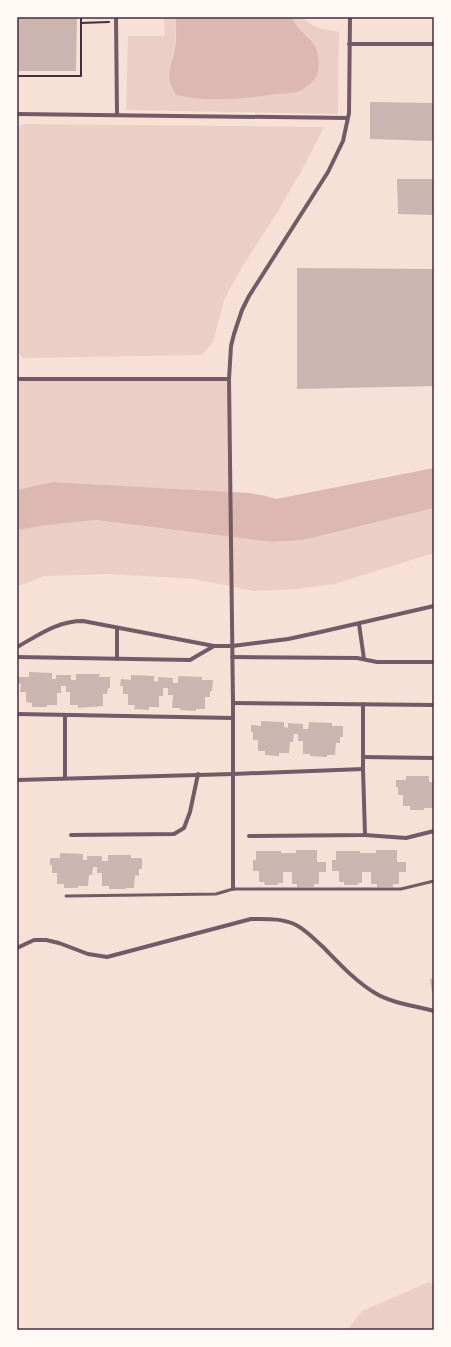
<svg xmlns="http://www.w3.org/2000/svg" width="451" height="1347" viewBox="0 0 451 1347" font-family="'Archivo Narrow',sans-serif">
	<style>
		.green { fill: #ebcfc5 }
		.water { fill: #dcb8b0 }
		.building { fill: #ccb4b1 }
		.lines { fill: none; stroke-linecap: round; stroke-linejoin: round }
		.path { stroke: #4a2c40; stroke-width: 2 }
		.service { stroke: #755966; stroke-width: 3 }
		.minor { stroke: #755966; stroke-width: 4 }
		.neatline { fill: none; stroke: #4a2c40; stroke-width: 1.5 }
	</style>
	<rect width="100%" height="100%" fill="#f7e1d7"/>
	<!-- green -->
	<g class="green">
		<path d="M 164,17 L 176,17 C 176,32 176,46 171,61 L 309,38 L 294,25 L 292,17 L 301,17 L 312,25 L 322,29 L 339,32 L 338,114 L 126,110 L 128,36 L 165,36 Z"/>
		<polygon points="25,124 324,127 304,166 277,213 242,267 224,300 213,342 202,355 23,358 17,352 17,127"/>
		<polygon points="17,379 229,379 230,492 52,482 17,490"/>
		<polygon points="434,508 434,553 334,584 296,589 254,591 194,579 108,574 44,576 17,587 17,530 47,525 96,520 272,542 303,540"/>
		<polygon points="429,1282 434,1284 434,1330 347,1330 362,1311"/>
	</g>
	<!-- water -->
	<g class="water">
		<path d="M 176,17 L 292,17 C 297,33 317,39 318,56 C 319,62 319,72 316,77 C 313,82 305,88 300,91 C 293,94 283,93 276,94 C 243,99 209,102 176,95 C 165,77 170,71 174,52 C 177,41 176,29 176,17 Z"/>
		<polygon points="434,468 434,508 303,540 272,542 96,520 47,525 17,530 17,490 52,482 249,493 266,496 276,499"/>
	</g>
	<!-- building -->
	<g class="building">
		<polygon points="17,17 77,17 76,71 17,71"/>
		<polygon points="370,102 434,103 434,141 370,139"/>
		<polygon points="397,179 434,179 434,215 398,214"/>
		<polygon points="297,268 434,269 434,386 297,389"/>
		<polygon points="29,672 52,673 52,679 56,679 56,675 71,675 71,680 76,680 76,674 100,674 99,677 110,677 110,688 108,688 107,694 103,694 103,706 78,708 78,705 70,705 70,692 66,692 66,686 61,686 61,693 57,693 57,705 47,705 47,707 32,707 32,703 26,702 26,692 20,692 21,684 18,683 18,677 29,677"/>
		<polygon points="131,675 154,676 154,681 158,682 158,677 173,678 173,683 178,683 178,676 202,677 202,680 213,680 212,691 210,691 210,697 205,697 205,709 196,709 196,711 180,710 180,708 172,708 173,695 168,695 168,688 163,688 163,696 159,696 159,707 149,707 149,710 134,709 135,705 128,705 128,694 123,694 123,686 120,686 121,679 131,680"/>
		<polygon points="261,721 284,722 284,727 288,728 288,723 303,724 303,729 308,729 309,722 332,723 332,726 343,726 343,737 340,737 340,743 336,743 335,755 327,755 327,757 310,756 310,754 303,754 303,741 298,741 298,734 294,734 293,742 290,742 289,753 279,753 279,756 265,755 265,751 258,751 258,740 253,740 253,732 251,732 251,725 261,726"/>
		<polygon points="406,776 429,776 429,782 434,782 434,808 424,808 424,810 410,810 410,806 403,806 403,795 398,795 398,787 396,787 396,780 406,780"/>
		<polygon points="296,850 317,850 317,862 326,862 326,872 319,872 319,884 314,884 314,887 297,887 297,884 292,884 292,872 283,872 283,883 278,883 278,885 265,885 264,882 259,882 259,871 253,871 253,860 256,860 256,851 281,851 281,853 296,853"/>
		<polygon points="376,850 397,850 397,862 406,862 406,872 399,872 399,884 393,884 393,887 377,887 377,884 371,884 371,872 362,872 362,883 358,883 358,885 344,885 344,882 339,882 339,871 332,871 332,860 336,860 336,851 360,851 360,853 376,853"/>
		<polygon points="60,853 83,854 83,860 87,860 87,856 102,856 102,861 108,861 108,855 131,855 131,858 142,858 142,869 139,869 139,876 135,875 134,888 126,888 126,889 109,889 109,886 102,886 102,873 97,873 97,867 93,867 92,875 89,875 88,886 78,886 78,888 64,888 64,884 57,884 57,873 52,873 52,865 50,865 50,858 60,858"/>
		<polygon points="434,978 434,992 432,993 430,979"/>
	</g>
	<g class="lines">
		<!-- path -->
		<g class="path">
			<polyline points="81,23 109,22"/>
			<polyline points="17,76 81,76 81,17"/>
		</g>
		<!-- service -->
		<polyline class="service" points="66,896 216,894 233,889 401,889 434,881"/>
		<!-- minor -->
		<g class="minor">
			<polyline points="116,17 117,115"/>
			<polyline points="349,44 434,44"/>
			<polyline points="17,114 348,118"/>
			<polyline points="17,379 229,379"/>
			<polyline points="359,624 364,659"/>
			<path d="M 17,647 C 39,635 57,621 83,621 L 214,646 L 232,646 L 288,639 L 316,633 L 434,606"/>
			<polyline points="17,657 190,660 214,646"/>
			<polyline points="232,657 357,658 377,662 434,662"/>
			<polyline points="117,659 117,628"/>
			<polyline points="233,703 434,705"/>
			<polyline points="17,714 233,718"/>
			<polyline points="363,757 434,758"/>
			<polyline points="65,778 65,715"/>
			<polyline points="17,780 233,774 363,769"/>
			<polyline points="71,835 174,834 184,828 190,812 198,774"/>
			<polyline points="365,835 406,838 434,831"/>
			<polyline points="249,836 365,835 363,769 363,704"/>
			<polyline points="233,889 233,703 229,379 231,346 234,334 242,310 249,296 328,172 343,141 349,113 350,17"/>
			<path d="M 17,948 L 34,940 L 46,940 L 59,943 L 88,954 L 107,957 L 251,919 C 266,919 282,918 296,925 C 306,930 314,939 322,946 C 339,963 355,981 375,993 C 391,1003 416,1006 434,1011"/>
		</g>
	</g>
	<!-- border -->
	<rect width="451" height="1347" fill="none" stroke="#fffaf5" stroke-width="36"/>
	<rect x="18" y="18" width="415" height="1311" class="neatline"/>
</svg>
